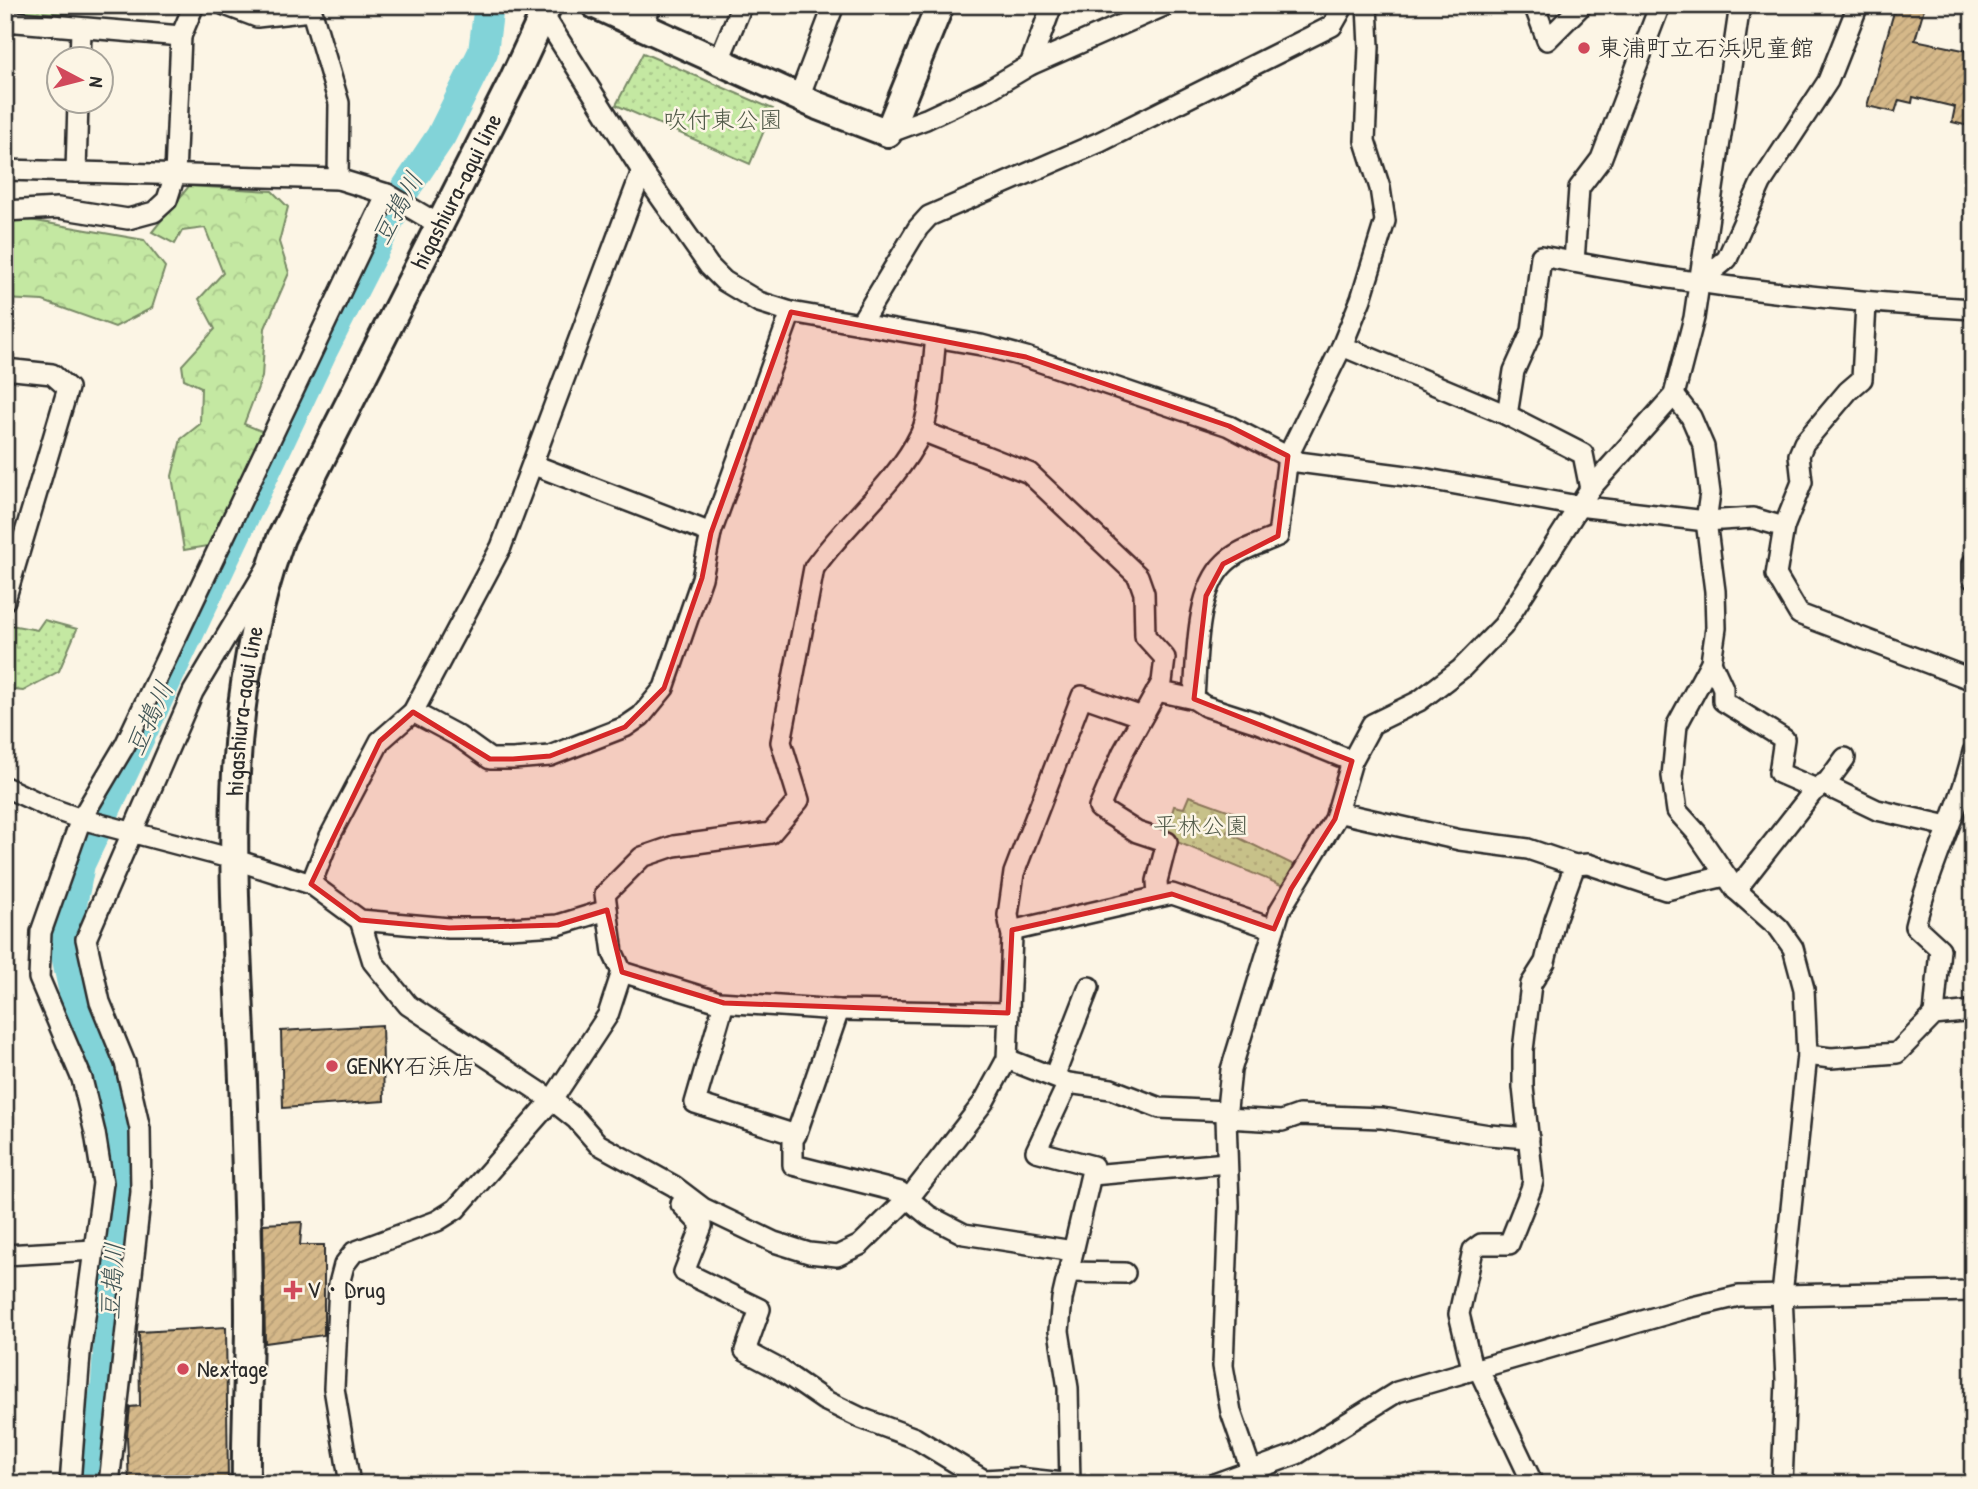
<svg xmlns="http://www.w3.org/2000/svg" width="1978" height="1489" viewBox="0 0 1978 1489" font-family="'Patrick Hand','Klee One',sans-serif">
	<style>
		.grass { fill: url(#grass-dots); stroke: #788a66; stroke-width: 2 }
		.forest { fill: url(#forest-crowns); stroke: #788a66; stroke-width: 2 }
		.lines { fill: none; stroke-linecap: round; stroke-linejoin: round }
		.river { stroke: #82d3d8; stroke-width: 30 }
		.building { fill: url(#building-hatch); stroke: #2b2b2b; stroke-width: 2 }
		.street-casing { stroke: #2b2b2b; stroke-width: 24 }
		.secondary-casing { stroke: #2b2b2b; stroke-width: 32 }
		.street { stroke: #fcf5e5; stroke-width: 19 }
		.secondary { stroke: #fcf5e5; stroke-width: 26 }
		.marked { fill: #d62828; fill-opacity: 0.2; stroke: #d62828; stroke-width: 5; stroke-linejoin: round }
		.poi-dot { fill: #d1495b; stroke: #fcf5e5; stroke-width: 2.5 }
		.labels { text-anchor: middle; stroke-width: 5; stroke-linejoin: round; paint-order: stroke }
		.poi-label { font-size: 24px; fill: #2b2b2b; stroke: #fcf5e5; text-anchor: start }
		.park-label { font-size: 24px; fill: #515a49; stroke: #fcf5e5 }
		.street-label { font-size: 24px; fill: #2b2b2b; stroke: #fcf5e5 }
		.water-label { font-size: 26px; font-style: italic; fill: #415556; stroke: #fcf5e5 }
	</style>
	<defs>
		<pattern id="grass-dots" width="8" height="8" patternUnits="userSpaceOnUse" patternTransform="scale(1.75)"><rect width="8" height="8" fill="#c4e8a2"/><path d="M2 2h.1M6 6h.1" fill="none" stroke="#a9c78c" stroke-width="1.8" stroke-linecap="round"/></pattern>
		<pattern id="forest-crowns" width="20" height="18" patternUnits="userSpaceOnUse" patternTransform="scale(1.75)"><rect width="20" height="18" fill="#c4e8a2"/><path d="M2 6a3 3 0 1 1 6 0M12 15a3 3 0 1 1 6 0" fill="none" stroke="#a9c78c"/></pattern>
		<pattern id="building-hatch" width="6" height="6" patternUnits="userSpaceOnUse" patternTransform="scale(1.75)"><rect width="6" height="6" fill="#d5b889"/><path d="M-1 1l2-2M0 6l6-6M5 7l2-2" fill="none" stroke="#b79e76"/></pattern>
	</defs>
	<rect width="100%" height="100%" fill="#fcf5e5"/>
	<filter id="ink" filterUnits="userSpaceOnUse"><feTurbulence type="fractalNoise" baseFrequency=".0143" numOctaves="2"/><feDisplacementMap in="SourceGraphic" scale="14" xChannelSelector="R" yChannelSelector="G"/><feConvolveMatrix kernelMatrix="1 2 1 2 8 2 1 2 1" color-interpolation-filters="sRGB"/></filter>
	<g filter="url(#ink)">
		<!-- grass -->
		<g class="grass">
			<polygon points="5,5 69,5 68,14 5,10"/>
			<polygon points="643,53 773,109 750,164 616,105"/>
			<polygon points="44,620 77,629 59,671 23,691 5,689 5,624 37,630"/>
			<polygon points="1189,796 1236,813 1227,832 1298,867 1286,887 1165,837 1174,806 1184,808"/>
		</g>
		<!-- forest -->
		<g class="forest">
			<polygon points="189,186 272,191 288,207 279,242 289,273 265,328 262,377 244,424 264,432 213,545 184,550 172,476 181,439 200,424 201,387 184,379 182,365 215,329 199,299 223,273 205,228 182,231 175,244 152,232"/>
			<polygon points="30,220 144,240 165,267 152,308 115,327 43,301 5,299 5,222"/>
		</g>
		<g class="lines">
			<!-- river -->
			<polyline class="river" points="89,1484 106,1383 120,1160 101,1061 75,998 64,945 80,864 321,354 404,191 441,136 483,52 489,5"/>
		</g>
		<!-- building -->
		<g class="building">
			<polygon points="1896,5 1925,5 1915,40 1973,52 1973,127 1952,122 1955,107 1913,97 1912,103 1899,100 1895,112 1867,106"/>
			<polygon points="382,1025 384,1101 283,1108 281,1031"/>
			<polygon points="302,1222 300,1245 324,1245 324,1335 265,1343 263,1224"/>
			<polygon points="226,1327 228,1482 129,1484 127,1436 130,1407 140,1406 139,1332"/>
		</g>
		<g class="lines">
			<defs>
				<g id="street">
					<polyline points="225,5 257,17 311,11"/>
					<polyline points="310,5 339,103 338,179"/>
					<polyline points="1534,5 1547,40 1582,5"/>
					<polyline points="544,16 642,171 709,266 724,281 759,302 791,312 981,345 1026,357 1229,426 1298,462 1422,478 1578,506 1706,521 1753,518 1784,527"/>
					<polyline points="5,21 181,36 175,175 167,200 154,212 128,219 58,208 5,211"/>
					<polyline points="643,26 651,5"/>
					<polyline points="181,36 194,5"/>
					<polyline points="80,60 81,30"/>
					<polyline points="719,60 742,5"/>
					<polyline points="1030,65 1052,5"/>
					<polyline points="799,97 834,5"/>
					<polyline points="888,133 926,119 988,90 1030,65 1166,5"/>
					<polyline points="5,170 338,179 387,194 438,224"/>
					<polyline points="76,172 78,102"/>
					<polyline points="1574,262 1579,188 1601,159 1660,5"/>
					<polyline points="1697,284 1727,259 1761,183 1828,81 1858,5"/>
					<polyline points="1866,304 1862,379 1848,391 1804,443 1799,455 1802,482 1784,527 1776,575 1799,614 1973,680"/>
					<polyline points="860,324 918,228 929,216 1100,142 1332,26 1344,5"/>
					<polyline points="1342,346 1507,415 1583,454 1590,489"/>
					<polyline points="5,369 52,374 68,388 5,600"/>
					<polyline points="1674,395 1691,417 1704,447 1710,493 1706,521 1715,591 1716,628 1711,662 1677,725 1672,776 1677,811 1696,832 1736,890 1779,928 1793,948 1804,989 1807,1055 1782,1295 1786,1380 1782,1484"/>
					<path d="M 1507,415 L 1514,371 L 1532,331 L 1541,256 C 1684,284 1827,301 1973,309"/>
					<polyline points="922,431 1029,473 1138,576 1144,593 1145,636 1165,658 1162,682 1123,752 1099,808 1137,832 1167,842 1157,881 1158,896"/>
					<polyline points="534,465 711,533"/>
					<polyline points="1973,563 1973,579"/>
					<polyline points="1711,662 1723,688 1723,701 1784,739 1779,773 1816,789"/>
					<polyline points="1157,691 1194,699 1205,706 1258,723 1352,761"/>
					<path d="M 1194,699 C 1197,660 1195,591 1225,563 C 1239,549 1261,544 1278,536 L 1288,456 L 1342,346 L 1361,299 L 1385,221 L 1380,188 L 1365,141 L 1369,47 L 1367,5"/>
					<polyline points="413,712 458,736 490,759 513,759 550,756 625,727 641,716 664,688 702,578 711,533 791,312"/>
					<polyline points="1823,784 1877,810 1948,826"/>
					<polyline points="5,787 50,808 81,819 233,859 311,884 360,920 449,928 509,928 558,925 607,910"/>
					<polyline points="1337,812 1460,840 1528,849 1575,865 1588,864 1666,890 1725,876"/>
					<polyline points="311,884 330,836 380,741 413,712 501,547 642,171"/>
					<polyline points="1736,890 1812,793 1828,781 1845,758"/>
					<polyline points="360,920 373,962 408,1005 552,1100 576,1119 598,1144 674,1186 703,1208 774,1242 809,1253 837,1256 860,1245 913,1193 983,1103 1007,1059 1012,936 1008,915 1014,873 1082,696 1142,717"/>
					<polyline points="1011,931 1172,894 1274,929"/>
					<polyline points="622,972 719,1002 839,1010 1008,1013"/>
					<polyline points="724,1003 695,1103 796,1135 839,1010"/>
					<path d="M 1934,1015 L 1940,949 L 1915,926 C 1929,867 1959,812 1973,752"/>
					<polyline points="1807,1055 1831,1058 1897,1053 1934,1015 1973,1011"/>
					<polyline points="1007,1059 1068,1083 1111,1089 1160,1108 1226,1111"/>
					<polyline points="1054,1077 1089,987"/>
					<polyline points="1068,1083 1036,1151 1093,1166 1062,1299 1059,1331 1068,1388 1070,1484"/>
					<polyline points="1226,1118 1282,1121 1299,1115 1382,1118 1489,1135 1529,1138"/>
					<polyline points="793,1134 793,1165 900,1192 929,1216 964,1234 1073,1251"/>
					<polyline points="1092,1175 1227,1163"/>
					<polyline points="681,1204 702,1226 684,1272 760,1309 745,1351 779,1369 824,1400 861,1418 915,1438 984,1480 1018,1478 1073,1484"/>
					<polyline points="5,1255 94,1250"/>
					<polyline points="1068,1272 1125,1273"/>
					<polyline points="1472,1368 1459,1314 1473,1250 1481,1244 1509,1244 1531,1189 1533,1181 1523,1087 1523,1050 1531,984 1545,962 1555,920 1575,865"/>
					<polyline points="1478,1368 1533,1484"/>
					<polyline points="70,1484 80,1354 103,1183 95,1133 82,1079 39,978 41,932 81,819 125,745 387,194"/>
					<polyline points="109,1484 141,1192 140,1129 125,1063 100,1002 86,939 193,692 267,568"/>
					<path d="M 350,1484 L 334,1388 L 339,1284 L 344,1265 L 354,1252 L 437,1221 L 456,1209 L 552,1100 L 608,1015 L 622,972 L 613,953 L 605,894 L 642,857 L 674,846 L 771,833 L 799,800 L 781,742 L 814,568 C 847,521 896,485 921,433 C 931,414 933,361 936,337"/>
					<polyline points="1214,1484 1297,1454 1397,1392 1684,1309 1739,1296 1973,1291"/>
					<polyline points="1256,1484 1231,1412 1223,1366 1229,1206 1226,1118 1231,1070 1280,910 1335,819 1352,761 1372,724 1419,701 1461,669 1503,626 1590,489 1674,395 1694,318 1740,5"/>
				</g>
				<g id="secondary">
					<polyline points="595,5 818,106 888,133 940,5"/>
					<path id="s1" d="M 246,1484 C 245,1429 249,1375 249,1320 C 249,1249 246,1179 244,1108 C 238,909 212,732 281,538 L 513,80 L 548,5"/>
				</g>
			</defs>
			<!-- street casing -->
			<use href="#street" class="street-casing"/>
			<!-- secondary casing -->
			<use href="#secondary" class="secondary-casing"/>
			<!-- street -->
			<use href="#street" class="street"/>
			<!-- secondary -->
			<use href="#secondary" class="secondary"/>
		</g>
	</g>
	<!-- marked area -->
	<path class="marked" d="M 791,312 L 1026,357 L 1229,426 L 1288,456 L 1278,536 L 1223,564 L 1206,596 L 1194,699 L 1352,761 L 1335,819 L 1291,889 L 1274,929 L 1172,894 L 1012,930 L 1008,1013 L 724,1003 L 622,972 L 607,910 L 558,925 L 449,928 L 360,920 L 311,884 L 380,741 L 413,712 L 490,759 L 513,759 L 550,756 L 625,727 L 664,688 L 702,578 L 711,533 Z"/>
	<!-- markers -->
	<g class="poi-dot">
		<circle cx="1584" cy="48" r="7"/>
		<circle cx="332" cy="1066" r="7"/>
		<path d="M289.5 1279.5h7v7h7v7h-7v7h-7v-7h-7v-7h7z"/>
		<circle cx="183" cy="1369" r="7"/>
	</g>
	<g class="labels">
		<!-- poi labels -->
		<g class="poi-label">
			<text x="1598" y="56">東浦町立石浜児童館</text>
			<text x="346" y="1074">GENKY石浜店</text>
			<text x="307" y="1298">V・Drug</text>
			<text x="197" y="1377">Nextage</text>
		</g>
		<!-- park labels -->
		<g class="park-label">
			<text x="723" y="128">吹付東公園</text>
			<text x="1201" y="834">平林公園</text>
		</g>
		<!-- street labels -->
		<g class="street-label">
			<text dy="8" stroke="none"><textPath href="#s1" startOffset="1340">higashiura-agui line</textPath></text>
			<text dy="8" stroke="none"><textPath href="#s1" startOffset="774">higashiura-agui line</textPath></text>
		</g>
		<!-- water labels -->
		<g class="water-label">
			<text transform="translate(397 208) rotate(-61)" y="9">豆搗川</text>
			<text transform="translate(149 718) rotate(-65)" y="9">豆搗川</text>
			<text transform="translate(112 1281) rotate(-86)" y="9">豆搗川</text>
		</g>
	</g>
	<!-- margin -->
	<rect width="1978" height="1489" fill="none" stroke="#fcf5e5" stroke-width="28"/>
	<rect x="14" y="14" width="1950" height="1461" fill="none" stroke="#2b2b2b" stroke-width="2.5" filter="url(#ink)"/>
	<!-- north arrow -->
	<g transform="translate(80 80) rotate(97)"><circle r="33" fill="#fcf5e5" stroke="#a8a49b" stroke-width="2"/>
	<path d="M0-5L12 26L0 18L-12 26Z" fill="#d1495b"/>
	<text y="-10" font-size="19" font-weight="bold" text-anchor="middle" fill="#2b2b2b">N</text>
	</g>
</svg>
